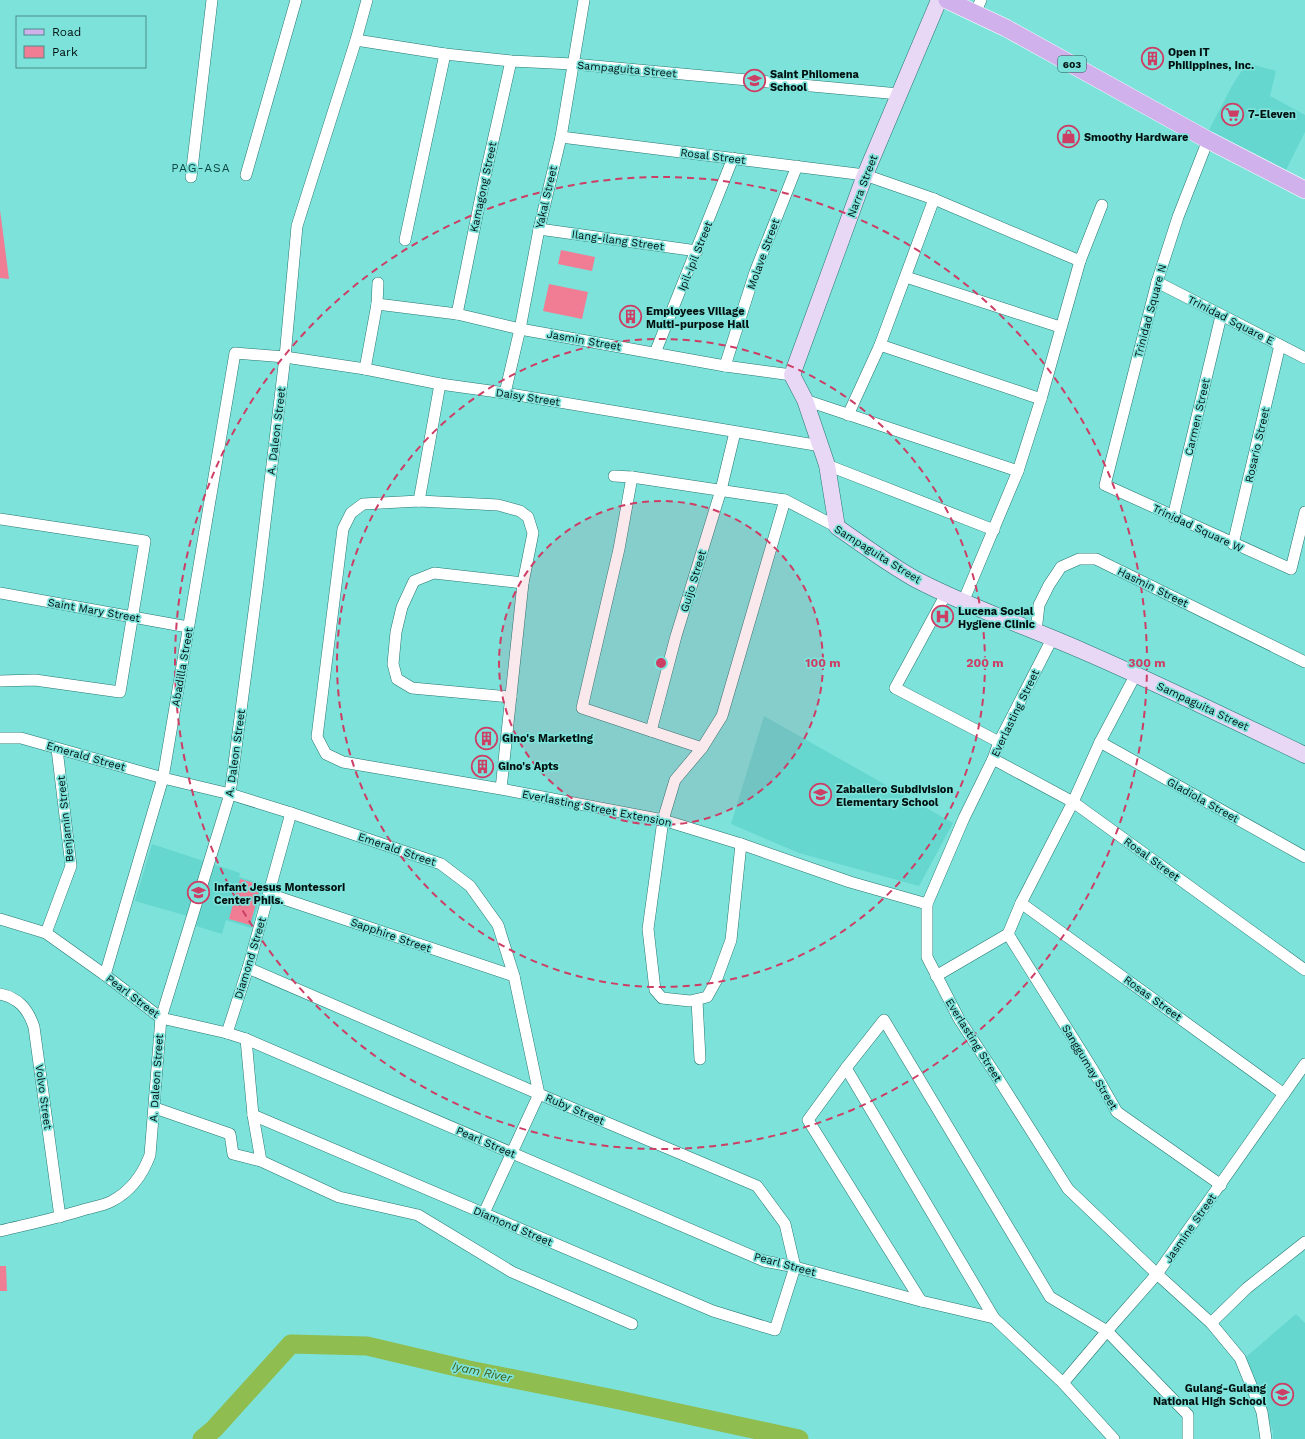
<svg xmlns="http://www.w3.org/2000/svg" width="1305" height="1439" viewBox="0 0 1305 1439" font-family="'Work Sans',sans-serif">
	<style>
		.built { fill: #65d7cf }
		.green { fill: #f07d94 }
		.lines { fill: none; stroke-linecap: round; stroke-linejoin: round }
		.river { stroke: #8fbd4f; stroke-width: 19 }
		.street-casing { stroke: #257771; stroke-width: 12 }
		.secondary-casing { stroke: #257771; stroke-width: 17 }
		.primary-casing { stroke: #fff; stroke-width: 18 }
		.street { stroke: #fff; stroke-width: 11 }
		.secondary { stroke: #e8d8f5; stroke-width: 16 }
		.primary { stroke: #d1b1eb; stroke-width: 17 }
		.ring { fill: none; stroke: #cd3e65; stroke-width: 2; stroke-dasharray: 7 5 }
		.labels { text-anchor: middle; stroke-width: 3.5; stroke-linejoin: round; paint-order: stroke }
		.shield { fill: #7de2da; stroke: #26504d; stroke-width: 1 }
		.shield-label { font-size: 10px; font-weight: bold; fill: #001110 }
		.poi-label { font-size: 11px; font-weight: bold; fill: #001110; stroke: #7de2da; text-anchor: start }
		.street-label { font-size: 11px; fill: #001110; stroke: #7de2da }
		.neighbourhood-label { font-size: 12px; letter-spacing: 1px; fill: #0f4a46; stroke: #7de2da }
		.water-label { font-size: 12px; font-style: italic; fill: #405e10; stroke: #7de2da }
		.centre { fill: #cd3e65; stroke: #7de2da; stroke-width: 2 }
		.ring-label { font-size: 12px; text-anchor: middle; font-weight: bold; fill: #cd3e65; stroke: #7de2da; stroke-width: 3.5; stroke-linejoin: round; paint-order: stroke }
	</style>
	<rect width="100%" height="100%" fill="#7de2da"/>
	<!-- built -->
	<g class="built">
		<polygon points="1247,63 1276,71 1270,96 1305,115 1305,132 1286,170 1209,130 1233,84"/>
		<polygon points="764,716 953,823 919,886 799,853 731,824"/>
		<polygon points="152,844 240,873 239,877 264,884 251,928 226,920 222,934 196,926 198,919 135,901"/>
		<polygon points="1296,1314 1305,1323 1305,1439 1273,1439 1273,1431 1246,1357"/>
	</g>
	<!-- green -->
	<g class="green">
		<polygon points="0,210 9,279 0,278"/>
		<polygon points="561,250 595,257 592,271 558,264"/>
		<polygon points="549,284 588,292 582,319 543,311"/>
		<polygon points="240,879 261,885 250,925 229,919"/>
		<polygon points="0,1266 6,1266 7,1291 0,1291"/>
	</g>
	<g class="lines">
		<!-- river -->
		<polyline class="river" points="202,1439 214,1429 291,1344 367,1346 469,1370 619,1400 799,1439"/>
		<defs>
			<g id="street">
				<polyline points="975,13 981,0"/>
				<polyline points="356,40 445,54 511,61 573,64 899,94"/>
				<polyline points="561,137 865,175 934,199 1080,261"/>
				<polyline points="1208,140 1178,217 1157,282 1105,485 1291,569 1305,512"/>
				<polyline points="246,175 296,0"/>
				<polyline points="191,177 212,0"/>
				<polyline points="539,229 697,251"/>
				<polyline points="405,240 445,54"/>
				<polyline points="906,277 1060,327"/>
				<polyline points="1157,282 1305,358"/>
				<polyline points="377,304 457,314 520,329 725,366 792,375"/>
				<polyline points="457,314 484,181 511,61"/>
				<polyline points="880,345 1041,399"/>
				<polyline points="655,353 733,158"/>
				<polyline points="725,366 755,272 797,166"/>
				<polyline points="365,369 377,304 378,283"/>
				<polyline points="505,393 520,329 539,229 561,137 584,0"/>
				<polyline points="805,400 1018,471"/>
				<polyline points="848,415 880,345 934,199"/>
				<polyline points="827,465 994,530"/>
				<polyline points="614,476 632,477 785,500 837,527"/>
				<polyline points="632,477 619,549 582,708 702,748"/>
				<polyline points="419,501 440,384"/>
				<polyline points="1173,517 1221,316"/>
				<polyline points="0,519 145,541 120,692 35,680 0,681"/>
				<polyline points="1233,544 1280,345"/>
				<polyline points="0,593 188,627"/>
				<polyline points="946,594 895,688 999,742"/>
				<polyline points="963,602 1018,471 1041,399 1080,261 1102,205"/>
				<polyline points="1036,631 1039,605 1049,585 1061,567 1079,559 1096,559 1305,662"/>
				<polyline points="1053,637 999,742 993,759 964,818 927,904 927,957 959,1019 994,1072 1068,1189 1157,1274 1211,1323 1240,1358 1262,1412 1266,1439"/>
				<polyline points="511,697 412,688 397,679 393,664 396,632 402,607 414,581 434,573 523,583"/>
				<polyline points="651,731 676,636 721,490 735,432"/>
				<polyline points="0,738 21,738 163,778 230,794 291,813 441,864 470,886 498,925 514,976 539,1094 484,1213"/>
				<polyline points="1100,742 1305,857"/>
				<polyline points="993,759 1073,802 1305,970"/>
				<polyline points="501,789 523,583 533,533 528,517 520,511 498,505 419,501 363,504 351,513 343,529 317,737 326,754 343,762 501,789 663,820 741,844 850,882 927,904"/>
				<polyline points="741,844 731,940 716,981 707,997 690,1001 662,998 655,990 648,929 663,820 675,780 702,748 722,716 785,500"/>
				<polyline points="269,894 514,976"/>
				<polyline points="1021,903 1284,1094"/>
				<polyline points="0,919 46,933 105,975 161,1018 227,1033 246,1039 764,1261 795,1267 921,1301 994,1318"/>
				<polyline points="46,933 71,866 57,749"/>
				<polyline points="1008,934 1093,1070 1117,1112 1221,1185"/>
				<polyline points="248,968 539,1094 757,1186 785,1224 795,1267 775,1330 713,1311 253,1115"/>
				<polyline points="105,975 163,778 235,353 285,357 365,369 440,384 505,393 821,446"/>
				<polyline points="936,976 1008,934 1021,903 1073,802 1100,742 1136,674"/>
				<path d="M 0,994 C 19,998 28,1009 34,1027 L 60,1217"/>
				<polyline points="697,1000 700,1059"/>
				<polyline points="227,1033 248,968 291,813"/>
				<polyline points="246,1039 253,1115 261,1161 339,1197 418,1215 512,1272 632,1324"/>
				<polyline points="846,1068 994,1318 1063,1383 1114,1439"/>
				<polyline points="155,1108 230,1134 233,1154 261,1161"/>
				<path d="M 0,1231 C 29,1224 58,1218 86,1209 C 94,1207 105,1205 112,1201 C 131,1191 143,1174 150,1155 L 161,1018 L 230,794 L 258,581 L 285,357 L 297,226 L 356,40 L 367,0"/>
				<polyline points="921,1301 808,1120 846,1068 884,1020 1050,1297 1107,1331 1188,1415 1188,1439"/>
				<polyline points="1211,1323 1247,1288 1305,1242"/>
				<polyline points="1063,1383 1107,1331 1157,1274 1305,1064"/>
			</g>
			<path id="secondary" d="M 939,0 L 865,175 L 792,375 L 805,400 L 827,465 L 837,527 C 863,545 888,564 915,579 C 970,608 1029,627 1085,652 C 1159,684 1232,720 1305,755"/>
			<polyline id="primary" points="947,0 1006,28 1208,140 1305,190"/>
		</defs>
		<!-- street casing -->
		<use href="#street" class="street-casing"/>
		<!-- secondary casing -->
		<use href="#secondary" class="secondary-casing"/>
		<!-- primary casing -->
		<use href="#primary" class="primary-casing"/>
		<!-- street -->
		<use href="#street" class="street"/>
		<!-- secondary -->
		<use href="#secondary" class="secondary"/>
		<!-- primary -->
		<use href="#primary" class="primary"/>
	</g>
	<!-- distance rings -->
	<circle cx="661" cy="663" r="162" fill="#cd3e65" fill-opacity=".12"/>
	<g class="ring">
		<circle cx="661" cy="663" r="162"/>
		<circle cx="661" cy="663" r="324"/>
		<circle cx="661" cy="663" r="486"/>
	</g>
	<!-- icons -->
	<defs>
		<symbol id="building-ring" viewBox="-11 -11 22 22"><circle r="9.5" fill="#7de2da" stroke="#cd3e65" stroke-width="1.5"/><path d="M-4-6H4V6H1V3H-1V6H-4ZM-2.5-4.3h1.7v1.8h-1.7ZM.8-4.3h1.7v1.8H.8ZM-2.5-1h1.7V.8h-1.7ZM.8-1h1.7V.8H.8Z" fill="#cd3e65"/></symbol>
		<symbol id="school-ring" viewBox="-11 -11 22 22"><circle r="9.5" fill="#7de2da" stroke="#cd3e65" stroke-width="1.5"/><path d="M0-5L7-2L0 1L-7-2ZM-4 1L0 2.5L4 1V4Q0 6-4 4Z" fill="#cd3e65"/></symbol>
		<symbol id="supermarket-ring" viewBox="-11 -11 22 22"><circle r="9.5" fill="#7de2da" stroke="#cd3e65" stroke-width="1.5"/><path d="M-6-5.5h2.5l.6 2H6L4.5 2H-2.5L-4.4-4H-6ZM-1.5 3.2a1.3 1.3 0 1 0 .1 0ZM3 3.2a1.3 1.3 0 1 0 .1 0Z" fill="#cd3e65"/></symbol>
		<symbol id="shop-ring" viewBox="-11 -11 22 22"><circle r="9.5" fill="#7de2da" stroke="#cd3e65" stroke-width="1.5"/><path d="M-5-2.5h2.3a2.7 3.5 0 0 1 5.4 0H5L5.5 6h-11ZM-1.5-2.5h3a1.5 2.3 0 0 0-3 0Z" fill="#cd3e65"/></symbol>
		<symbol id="hospital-ring" viewBox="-11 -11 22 22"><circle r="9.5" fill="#7de2da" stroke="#cd3e65" stroke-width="1.5"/><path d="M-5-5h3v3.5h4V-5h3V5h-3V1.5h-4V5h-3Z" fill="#cd3e65"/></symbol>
	</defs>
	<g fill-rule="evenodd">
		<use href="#building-ring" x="1140" y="46" width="25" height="25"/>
		<use href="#school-ring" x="742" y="68" width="25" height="25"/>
		<use href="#supermarket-ring" x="1220" y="102" width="25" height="25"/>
		<use href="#shop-ring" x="1056" y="124" width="25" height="25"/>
		<use href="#building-ring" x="618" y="304" width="25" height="25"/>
		<use href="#hospital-ring" x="930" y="604" width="25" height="25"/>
		<use href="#building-ring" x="474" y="726" width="25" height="25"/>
		<use href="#building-ring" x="470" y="754" width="25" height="25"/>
		<use href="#school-ring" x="808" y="782" width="25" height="25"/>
		<use href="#school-ring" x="186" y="880" width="25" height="25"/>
		<use href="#school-ring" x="1270" y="1382" width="25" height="25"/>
	</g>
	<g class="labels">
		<!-- shield labels -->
		<rect class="shield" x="1058" y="56" width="28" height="16" rx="3"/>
		<g class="shield-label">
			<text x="1072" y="68">603</text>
		</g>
		<!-- poi labels -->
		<g class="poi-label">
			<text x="1168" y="56">Open iT<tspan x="1168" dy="13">Philippines, Inc.</tspan></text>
			<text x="770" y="78">Saint Philomena<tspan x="770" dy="13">School</tspan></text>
			<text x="1248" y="118">7-Eleven</text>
			<text x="1084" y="141">Smoothy Hardware</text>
			<text x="646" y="315">Employees Village<tspan x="646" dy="13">Multi-purpose Hall</tspan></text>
			<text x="958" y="615">Lucena Social<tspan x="958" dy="13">Hygiene Clinic</tspan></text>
			<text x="502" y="742">Gino's Marketing</text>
			<text x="498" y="770">Gino's Apts</text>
			<text x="836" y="793">Zaballero Subdivision<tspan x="836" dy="13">Elementary School</tspan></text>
			<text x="214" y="891">Infant Jesus Montessori<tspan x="214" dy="13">Center Phils.</tspan></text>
			<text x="1266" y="1392" text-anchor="end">Gulang-Gulang<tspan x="1266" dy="13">National High School</tspan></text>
		</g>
		<!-- street labels -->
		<g class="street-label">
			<text transform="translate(627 69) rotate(5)" y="4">Sampaguita Street</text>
			<text transform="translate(713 156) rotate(7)" y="4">Rosal Street</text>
			<text transform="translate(862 186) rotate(-69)" y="4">Narra Street</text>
			<text transform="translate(483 187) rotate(-78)" y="4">Kamagong Street</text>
			<text transform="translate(546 197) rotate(-77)" y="4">Yakal Street</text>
			<text transform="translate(618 240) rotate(8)" y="4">Ilang-ilang Street</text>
			<text transform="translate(763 254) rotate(-70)" y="4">Molave Street</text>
			<text transform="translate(695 256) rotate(-68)" y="4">Ipil-ipil Street</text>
			<text transform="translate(1150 311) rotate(-75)" y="4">Trinidad Square N</text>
			<text transform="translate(1231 320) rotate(27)" y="4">Trinidad Square E</text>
			<text transform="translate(584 340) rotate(10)" y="4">Jasmin Street</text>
			<text transform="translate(528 397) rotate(9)" y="4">Daisy Street</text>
			<text transform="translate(1197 417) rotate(-77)" y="4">Carmen Street</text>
			<text transform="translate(276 431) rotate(-83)" y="4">A. Daleon Street</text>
			<text transform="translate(1257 445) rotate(-77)" y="4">Rosario Street</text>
			<text transform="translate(1198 528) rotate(25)" y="4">Trinidad Square W</text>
			<text transform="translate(878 554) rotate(32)" y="4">Sampaguita Street</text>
			<text transform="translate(693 581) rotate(-73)" y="4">Guijo Street</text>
			<text transform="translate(1153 587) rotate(26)" y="4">Hasmin Street</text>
			<text transform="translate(94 610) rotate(10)" y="4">Saint Mary Street</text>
			<text transform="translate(182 667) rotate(-80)" y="4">Abadilla Street</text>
			<text transform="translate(1203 706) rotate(25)" y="4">Sampaguita Street</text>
			<text transform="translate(1015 713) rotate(-64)" y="4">Everlasting Street</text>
			<text transform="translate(235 753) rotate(-82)" y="4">A. Daleon Street</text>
			<text transform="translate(86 756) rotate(16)" y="4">Emerald Street</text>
			<text transform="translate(1203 800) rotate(29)" y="4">Gladiola Street</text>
			<text transform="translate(597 808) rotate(11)" y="4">Everlasting Street Extension</text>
			<text transform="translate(65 819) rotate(-96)" y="4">Benjamin Street</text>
			<text transform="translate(397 849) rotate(19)" y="4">Emerald Street</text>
			<text transform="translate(1152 859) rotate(36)" y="4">Rosal Street</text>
			<text transform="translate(391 935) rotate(19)" y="4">Sapphire Street</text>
			<text transform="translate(250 958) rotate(-73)" y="4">Diamond Street</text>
			<text transform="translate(133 996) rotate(37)" y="4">Pearl Street</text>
			<text transform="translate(1153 998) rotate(36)" y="4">Rosas Street</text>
			<text transform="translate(974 1040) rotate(58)" y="4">Everlasting Street</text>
			<text transform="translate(1090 1067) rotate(59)" y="4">Sanggumay Street</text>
			<text transform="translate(156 1078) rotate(-86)" y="4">A. Daleon Street</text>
			<text transform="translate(44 1097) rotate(82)" y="4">Volvo Street</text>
			<text transform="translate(575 1109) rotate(23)" y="4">Ruby Street</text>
			<text transform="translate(486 1142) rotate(23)" y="4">Pearl Street</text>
			<text transform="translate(513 1226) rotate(23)" y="4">Diamond Street</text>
			<text transform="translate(1190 1228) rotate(-55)" y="4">Jasmine Street</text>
			<text transform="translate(785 1264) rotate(15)" y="4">Pearl Street</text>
		</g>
		<!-- neighbourhood labels -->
		<g class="neighbourhood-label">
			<text x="201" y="172">PAG-ASA</text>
		</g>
		<!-- water labels -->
		<g class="water-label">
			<text transform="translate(482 1372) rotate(12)" y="4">Iyam River</text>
		</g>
	</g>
	<circle cx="661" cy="663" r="6" class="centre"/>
	<g class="ring-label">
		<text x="823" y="667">100 m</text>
		<text x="985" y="667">200 m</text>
		<text x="1147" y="667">300 m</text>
	</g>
	<!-- legend -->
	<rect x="16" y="16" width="130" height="52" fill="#7de2da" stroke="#4b8e89"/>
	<rect x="24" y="29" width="20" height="6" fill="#d1b1eb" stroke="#4b8e89"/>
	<text x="52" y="36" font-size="12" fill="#001110">Road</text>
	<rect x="24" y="46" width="20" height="12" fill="#f07d94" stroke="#4b8e89"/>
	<text x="52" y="56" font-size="12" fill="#001110">Park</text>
</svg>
